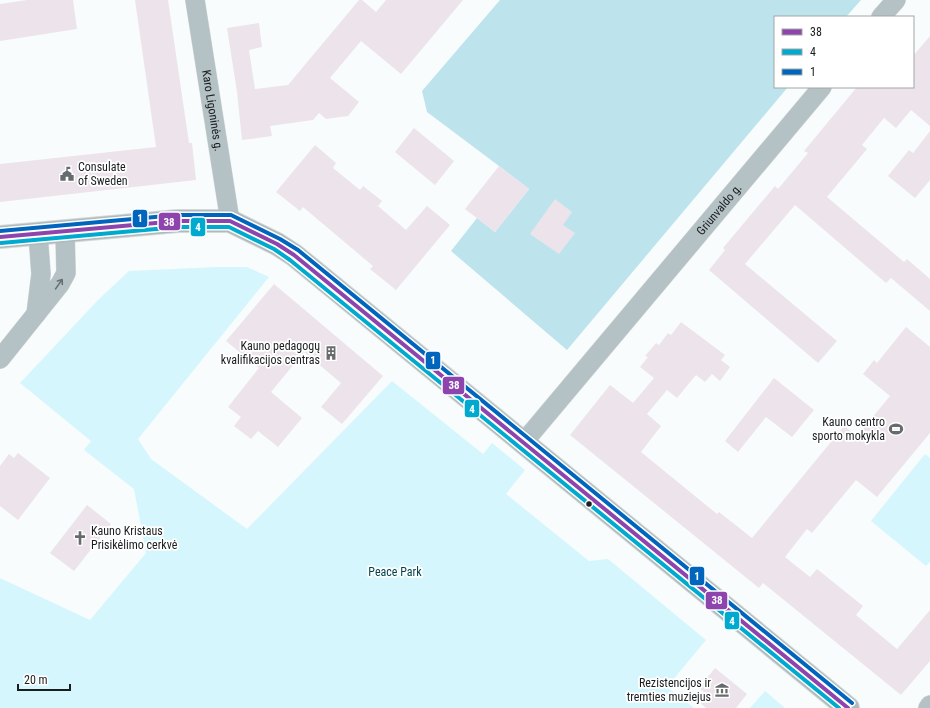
<svg xmlns="http://www.w3.org/2000/svg" width="930" height="708" viewBox="0 0 930 708" font-family="'Roboto Condensed',sans-serif">
	<style>
		.green { fill: #d6f6fd }
		.forest { fill: #bde4ec }
		.building { fill: #ece4ea }
		.lines { fill: none; stroke-linecap: round; stroke-linejoin: round }
		.minor-casing { stroke: #d5d7d8; stroke-width: 20 }
		.major-casing { stroke: #d5d7d8; stroke-width: 24 }
		.minor { stroke: #b4c1c5; stroke-width: 19 }
		.major { stroke: #adbbbc; stroke-width: 22 }
		.bus-1-casing { stroke: #fff; stroke-width: 7 }
		.bus-2-casing { stroke: #fff; stroke-width: 7 }
		.bus-3-casing { stroke: #fff; stroke-width: 7 }
		.bus-1 { stroke: #8e44ad; stroke-width: 4 }
		.bus-2 { stroke: #00a9ce; stroke-width: 4 }
		.bus-3 { stroke: #0065bd; stroke-width: 4 }
		.oneway { stroke: #666f72 }
		.bus-dot { fill: #191d1e; stroke: #fff; stroke-width: 1.5 }
		.labels { text-anchor: middle; stroke-width: 3.5; stroke-linejoin: round; paint-order: stroke }
		.street-label { font-size: 12px; fill: #191d1e; stroke: #fff }
		.poi-label { font-size: 12px; fill: #191d1e; stroke: #fff; text-anchor: end }
		.park-label { font-size: 12px; fill: #02434e; stroke: #fff }
		.line-badge { stroke: #fff; stroke-width: 1.5 }
		.badge-label { font-size: 11px; text-anchor: middle; font-weight: bold; fill: #fff }
	</style>
	<rect width="100%" height="100%" fill="#f8fcfc"/>
	<!-- green -->
	<g class="green">
		<polygon points="217,267 247,267 269,277 138,439 151,459 247,529 392,381 483,454 492,443 525,470 506,494 589,561 608,559 706,640 667,687 694,708 0,708 0,578 90,620 146,553 134,489 84,450 91,441 20,383 98,300 129,271"/>
		<polygon points="925,454 930,458 930,562 926,566 871,521"/>
		<polygon points="765,691 785,708 750,708"/>
	</g>
	<!-- forest -->
	<polygon class="forest" points="500,0 861,0 846,17 775,17 775,87 788,87 567,350 451,251 477,218 495,232 529,189 499,166 427,112 422,91"/>
	<!-- building -->
	<g class="building">
		<polygon points="27,0 73,0 77,29 0,41 0,4"/>
		<polygon points="135,0 168,0 189,143 192,143 196,180 0,202 0,164 156,147"/>
		<polygon points="359,0 362,0 376,12 386,0 463,0 401,74 361,41 330,78 359,102 348,116 326,119 319,113 313,120 270,126 272,136 242,140 237,92 227,28 259,23 262,47 249,50 255,89 288,85"/>
		<polygon points="930,36 930,126 911,110 896,128 884,118 862,145 867,149 827,197 904,262 907,259 930,279 930,311 891,278 886,283 795,205 745,264 837,341 818,363 709,270 725,250 723,248 775,186 778,189 808,153 804,151 857,87 913,87 913,56"/>
		<polygon points="414,128 454,161 435,185 395,152"/>
		<polygon points="930,131 930,180 915,198 888,176 909,150 913,153"/>
		<polygon points="315,145 336,163 333,168 360,190 363,186 382,201 378,206 406,230 427,206 450,225 396,290 370,269 373,266 303,207 300,211 276,192"/>
		<polygon points="499,166 529,189 495,232 465,209"/>
		<polygon points="555,199 572,212 563,225 575,233 559,254 530,234"/>
		<polygon points="274,284 383,376 342,424 321,407 341,383 304,352 271,392 302,418 278,447 258,431 251,439 234,426 241,417 228,407 259,368 226,341"/>
		<polygon points="681,322 725,355 721,360 730,367 720,381 712,374 705,382 696,375 677,398 667,390 647,414 661,426 641,452 717,514 719,512 752,538 844,426 857,436 890,396 863,374 874,360 877,363 906,327 930,347 930,433 877,497 856,480 812,533 807,529 785,557 810,577 817,569 863,606 856,615 897,649 930,610 930,661 901,695 763,583 759,588 570,435 610,385 633,403 654,378 640,367 648,357 645,356 656,343 659,345 668,333 671,335"/>
		<polygon points="774,378 814,410 792,437 766,417 738,452 725,441"/>
		<polygon points="18,453 50,478 18,520 0,506 0,466 9,454 14,458"/>
		<polygon points="87,505 111,524 74,571 50,553"/>
		<polygon points="715,668 747,694 736,708 706,708 697,700 704,692 699,688"/>
	</g>
	<g class="lines">
		<defs>
			<g id="minor">
				<path id="s1" d="M 195,0 L 230,221"/>
				<polyline points="881,17 896,0"/>
				<polyline points="36,314 41,274 38,234"/>
				<polyline points="0,359 60,284 66,273 65,231"/>
				<path id="s2" d="M 523,443 L 822,87"/>
				<polyline points="928,708 930,705"/>
			</g>
			<polyline id="major" points="0,237 178,221 230,221 277,244 294,255 848,708"/>
		</defs>
		<!-- minor casing -->
		<use href="#minor" class="minor-casing"/>
		<!-- major casing -->
		<use href="#major" class="major-casing"/>
		<!-- minor -->
		<use href="#minor" class="minor"/>
		<!-- major -->
		<use href="#major" class="major"/>
		<defs>
			<polyline id="bus-1" points="0,237 178,221 230,221 277,244 294,255 848,708"/>
			<polyline id="bus-2" points="1,243 178,227 229,227 274,249 290,260 839,708"/>
			<polyline id="bus-3" points="0,231 177,215 231,215 280,239 298,250 852,703"/>
		</defs>
		<!-- bus-1 casing -->
		<use href="#bus-1" class="bus-1-casing"/>
		<!-- bus-2 casing -->
		<use href="#bus-2" class="bus-2-casing"/>
		<!-- bus-3 casing -->
		<use href="#bus-3" class="bus-3-casing"/>
		<!-- bus-1 -->
		<use href="#bus-1" class="bus-1"/>
		<!-- bus-2 -->
		<use href="#bus-2" class="bus-2"/>
		<!-- bus-3 -->
		<use href="#bus-3" class="bus-3"/>
	</g>
	<!-- one-way arrows -->
	<defs><path id="oneway-shaft" d="M-6 0H5M1.5-3L5.5 0L1.5 3" fill="none" stroke-width="1.6" stroke-linecap="round" stroke-linejoin="round"/></defs>
	<use class="oneway" href="#oneway-shaft" transform="translate(59 284) rotate(-55)"/>
	<!-- icons -->
	<defs>
		<symbol id="civic-bare" viewBox="-9 -9 18 18"><path d="M-.6-6.5H3V-4.5H.6V-3L4-1V1h2V6H-6V1h2V-1L-.6-3ZM-1.2 2.5V6h2.4V2.5Z" fill="#676b6c" stroke="#fff" stroke-width="2.5" paint-order="stroke"/></symbol>
		<symbol id="building-bare" viewBox="-9 -9 18 18"><path d="M-4-6H4V6H1V3H-1V6H-4ZM-2.5-4.3h1.7v1.8h-1.7ZM.8-4.3h1.7v1.8H.8ZM-2.5-1h1.7V.8h-1.7ZM.8-1h1.7V.8H.8Z" fill="#676b6c" stroke="#fff" stroke-width="2.5" paint-order="stroke"/></symbol>
		<symbol id="stadium-bare" viewBox="-9 -9 18 18"><path d="M0-5a6.5 5 0 1 0 0 10a6.5 5 0 1 0 0-10ZM-3.5-1.8h7v3.6h-7Z" fill="#676b6c" stroke="#fff" stroke-width="2.5" paint-order="stroke"/></symbol>
		<symbol id="church-bare" viewBox="-9 -9 18 18"><path d="M-1.2-6h2.4v3.5h3.3v2.4h-3.3V6h-2.4V-.1h-3.3v-2.4h3.3Z" fill="#676b6c" stroke="#fff" stroke-width="2.5" paint-order="stroke"/></symbol>
		<symbol id="museum-bare" viewBox="-9 -9 18 18"><path d="M0-6L6-3V-2H-6V-3ZM-5-1h2V3h-2ZM-1-1h2V3h-2ZM3-1h2V3H3ZM-6 4H6V6H-6Z" fill="#676b6c" stroke="#fff" stroke-width="2.5" paint-order="stroke"/></symbol>
	</defs>
	<g fill-rule="evenodd">
		<use href="#civic-bare" x="57" y="164" width="20" height="20"/>
		<use href="#building-bare" x="321" y="343" width="20" height="20"/>
		<use href="#stadium-bare" x="886" y="419" width="20" height="20"/>
		<use href="#church-bare" x="70" y="528" width="20" height="20"/>
		<use href="#museum-bare" x="712" y="680" width="20" height="20"/>
	</g>
	<!-- markers -->
	<circle class="bus-dot" cx="589" cy="504" r="3.5"/>
	<g class="labels">
		<!-- street labels -->
		<g class="street-label">
			<text dy="4" stroke="none"><textPath href="#s1" startOffset="112">Karo Ligoninės g.</textPath></text>
			<text dy="4" stroke="none"><textPath href="#s2" startOffset="305">Griunvaldo g.</textPath></text>
		</g>
		<!-- poi labels -->
		<g class="poi-label">
			<text x="78" y="171" text-anchor="start">Consulate<tspan x="78" dy="14">of Sweden</tspan></text>
			<text x="320" y="350">Kauno pedagogų<tspan x="320" dy="14">kvalifikacijos centras</tspan></text>
			<text x="885" y="426">Kauno centro<tspan x="885" dy="14">sporto mokykla</tspan></text>
			<text x="91" y="535" text-anchor="start">Kauno Kristaus<tspan x="91" dy="14">Prisikėlimo cerkvė</tspan></text>
			<text x="711" y="687">Rezistencijos ir<tspan x="711" dy="14">tremties muziejus</tspan></text>
		</g>
		<!-- park labels -->
		<g class="park-label">
			<text x="395" y="576">Peace Park</text>
		</g>
	</g>
	<g class="line-badge">
		<rect x="132" y="209" width="16" height="19" rx="4" fill="#0065bd"/>
		<rect x="158" y="212" width="23" height="19" rx="4" fill="#8e44ad"/>
		<rect x="190" y="217" width="16" height="20" rx="4" fill="#00a9ce"/>
		<rect x="425" y="351" width="16" height="19" rx="4" fill="#0065bd"/>
		<rect x="442" y="376" width="23" height="19" rx="4" fill="#8e44ad"/>
		<rect x="464" y="399" width="16" height="19" rx="4" fill="#00a9ce"/>
		<rect x="689" y="566" width="16" height="20" rx="4" fill="#0065bd"/>
		<rect x="705" y="591" width="23" height="19" rx="4" fill="#8e44ad"/>
		<rect x="724" y="611" width="16" height="19" rx="4" fill="#00a9ce"/>
	</g>
	<g class="badge-label">
		<text x="140" y="222">1</text>
		<text x="169" y="226">38</text>
		<text x="198" y="231">4</text>
		<text x="433" y="364">1</text>
		<text x="454" y="389">38</text>
		<text x="472" y="413">4</text>
		<text x="697" y="580">1</text>
		<text x="717" y="604">38</text>
		<text x="732" y="625">4</text>
	</g>
	<!-- legend -->
	<rect x="774" y="16" width="140" height="72" fill="#ffffff" stroke="#a3a5a5"/>
	<rect x="782" y="29" width="20" height="6" fill="#8e44ad" stroke="#a3a5a5"/>
	<text x="810" y="36" font-size="12" fill="#191d1e">38</text>
	<rect x="782" y="49" width="20" height="6" fill="#00a9ce" stroke="#a3a5a5"/>
	<text x="810" y="56" font-size="12" fill="#191d1e">4</text>
	<rect x="782" y="69" width="20" height="6" fill="#0065bd" stroke="#a3a5a5"/>
	<text x="810" y="76" font-size="12" fill="#191d1e">1</text>
	<!-- scale -->
	<path d="M18 684v6h52v-6" fill="none" stroke="#191d1e" stroke-width="2"/>
	<text x="24" y="684" font-size="12" fill="#191d1e" stroke="#ffffff" stroke-width="3" paint-order="stroke">20 m</text>
</svg>
